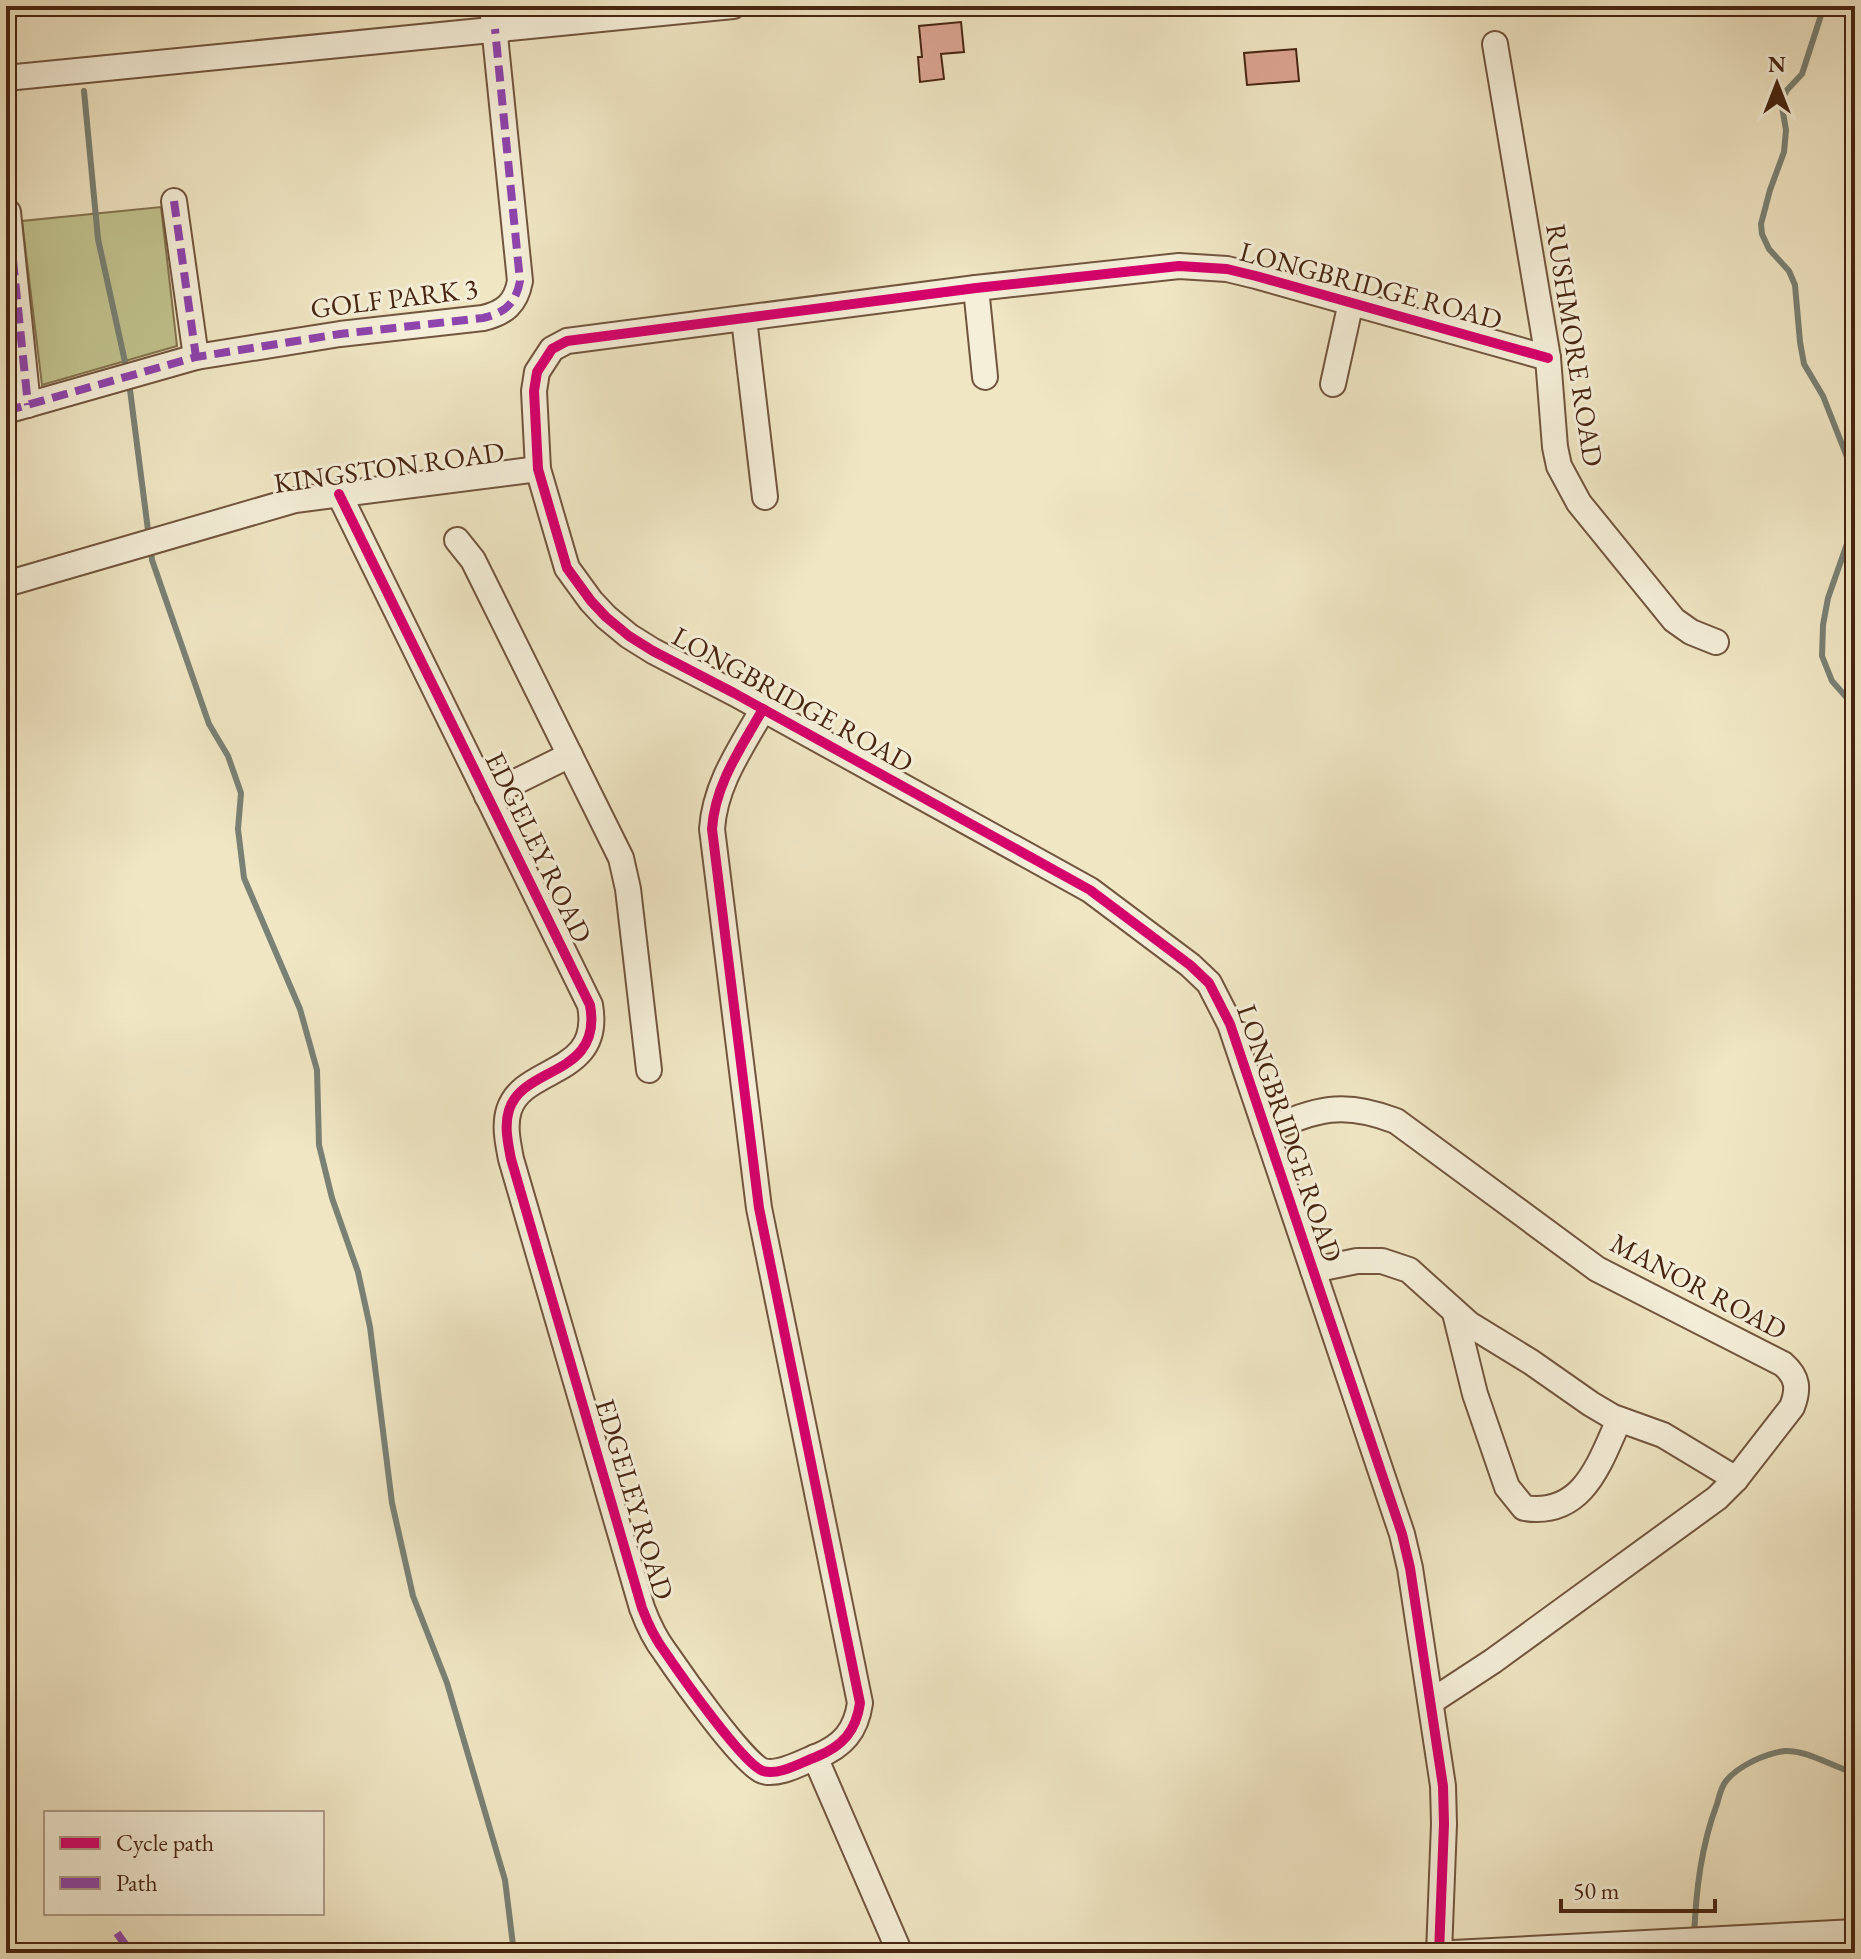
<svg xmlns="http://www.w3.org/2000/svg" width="1861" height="1959" viewBox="0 0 1861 1959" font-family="'EB Garamond',serif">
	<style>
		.green { fill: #c1c38f; stroke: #847450; stroke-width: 2 }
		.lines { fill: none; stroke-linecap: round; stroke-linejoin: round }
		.stream { stroke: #798175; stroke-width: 6 }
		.building { fill: #dca593; stroke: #472511; stroke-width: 2 }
		.minor-casing { stroke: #71553e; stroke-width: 28 }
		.minor { stroke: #f5efd9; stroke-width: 24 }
		.quiet { stroke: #8e44ad; stroke-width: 8; stroke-dasharray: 16 8; stroke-linecap: butt }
		.cycleway-casing { stroke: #f5efd9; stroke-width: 15 }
		.cycleway { stroke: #d6006c; stroke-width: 10 }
		.labels { text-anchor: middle; stroke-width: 6; stroke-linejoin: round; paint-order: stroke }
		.street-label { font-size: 28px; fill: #472511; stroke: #f5efd9 }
	</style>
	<rect width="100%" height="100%" fill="#f0e6c4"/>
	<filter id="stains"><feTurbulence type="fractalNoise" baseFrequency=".0025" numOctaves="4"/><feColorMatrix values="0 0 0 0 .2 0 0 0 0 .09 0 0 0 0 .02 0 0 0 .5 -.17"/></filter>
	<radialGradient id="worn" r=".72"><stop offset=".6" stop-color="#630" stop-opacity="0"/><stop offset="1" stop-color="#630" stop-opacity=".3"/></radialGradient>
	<!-- green -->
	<polygon class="green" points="161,207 177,346 42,385 22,221"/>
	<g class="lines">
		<!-- stream -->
		<g class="stream">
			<polyline points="1824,6 1802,74 1787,90 1781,101 1786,130 1784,152 1770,190 1761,224 1762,234 1769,249 1789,271 1795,285 1800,342 1804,364 1823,396 1847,457 1848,541 1828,598 1823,625 1822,656 1832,681 1855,707"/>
			<polyline points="84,91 98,239 127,371"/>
			<polyline points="129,382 149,538"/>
			<polyline points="151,549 152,560 209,724 228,756 241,793 238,829 244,878 300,1009 317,1070 319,1145 332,1198 358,1272 370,1327 392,1503 413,1596 447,1683 505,1880 513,1945 519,1953"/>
			<path d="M 1694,1936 C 1696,1891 1701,1846 1717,1804 C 1719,1797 1721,1787 1726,1781 C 1738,1766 1766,1753 1785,1751 C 1808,1750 1832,1767 1855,1773"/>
		</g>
	</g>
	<!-- building -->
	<g class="building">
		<polygon points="961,22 964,52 941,54 944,79 920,82 918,57 922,57 919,26"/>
		<polygon points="1296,49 1299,81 1247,85 1244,53"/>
	</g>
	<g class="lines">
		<defs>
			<g id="minor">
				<polyline points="1495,44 1548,358 1555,447 1559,466 1579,503 1674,620 1691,632 1716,642"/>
				<polyline points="6,78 733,6"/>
				<polyline points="174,201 196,357"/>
				<polyline points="8,212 28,405"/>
				<polyline points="976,288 985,377"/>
				<polyline points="744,319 765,497"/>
				<polyline points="1333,384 1351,302"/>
				<path d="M 6,411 L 196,357 L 340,334 L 483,318 C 505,313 516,303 520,281 L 492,6"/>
				<path d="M 339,494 L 590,1005 C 603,1077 523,1065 509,1110 C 504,1126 508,1143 511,1159 L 642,1608 C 648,1624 655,1639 665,1652 C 680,1674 743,1764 763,1771 C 779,1776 802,1762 816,1757 C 843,1746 856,1731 860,1703 L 759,1208 L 712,829 C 715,784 741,748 763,709"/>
				<polyline points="457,540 473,560 621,858 628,889 649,1070"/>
				<polyline points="6,584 295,500 538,469"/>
				<polyline points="487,796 570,755"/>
				<path d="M 1266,1131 C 1317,1109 1342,1100 1396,1121 L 1597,1269 L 1783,1364 C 1798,1377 1799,1389 1792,1407 L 1736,1479 L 1717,1498 L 1493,1661 L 1432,1701"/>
				<polyline points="1313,1270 1357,1261 1382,1261 1409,1270 1469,1324 1531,1362 1591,1404 1613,1417 1663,1435 1736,1479"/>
				<path d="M 1455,1313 L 1475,1394 L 1507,1487 L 1524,1508 C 1583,1517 1599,1464 1619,1420"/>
				<polyline points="815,1757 900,1953"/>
				<polyline points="1439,1953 1444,1824 1443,1786 1410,1568 1402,1534 1230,1024 1209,983 1190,965 1090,890 734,693 653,651 629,636 606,617 591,601 567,568 538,469 534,391 537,372 552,349 567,341 976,288 1179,266 1227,269 1256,276 1548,358"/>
				<polyline points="1453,1953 1855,1932"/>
			</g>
		</defs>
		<!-- minor casing -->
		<use href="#minor" class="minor-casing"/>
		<!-- minor -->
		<use href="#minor" class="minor"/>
		<!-- quiet -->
		<g class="quiet">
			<polyline points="174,201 196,357"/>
			<polyline points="8,212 28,405"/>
			<path d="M 6,411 L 196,357 L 340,334 L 483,318 C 505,313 516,303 520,281 L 495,29"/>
			<polyline points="117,1933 131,1953"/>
		</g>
		<defs>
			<g id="cycleway">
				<path d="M 339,494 L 590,1005 C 603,1077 523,1065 509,1110 C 504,1126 508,1143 511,1159 L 642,1608 C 648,1624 655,1639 665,1652 C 680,1674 743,1764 763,1771 C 779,1776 802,1762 816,1757 C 843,1746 856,1731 860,1703 L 759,1208 L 712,829 C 715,784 741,748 763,709"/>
				<polyline points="1439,1953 1444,1824 1443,1786 1410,1568 1402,1534 1230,1024 1209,983 1190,965 1090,890 734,693 653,651 629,636 606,617 591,601 567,568 538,469 534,391 537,372 552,349 567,341 976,288 1179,266 1227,269 1256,276 1548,358"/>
			</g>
		</defs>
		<!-- cycleway casing -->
		<use href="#cycleway" class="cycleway-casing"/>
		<!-- cycleway -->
		<use href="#cycleway" class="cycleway"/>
	</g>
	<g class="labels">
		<!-- street labels -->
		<g class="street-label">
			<text transform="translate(1371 285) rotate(15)" y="10">LONGBRIDGE ROAD</text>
			<text transform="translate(394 298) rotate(-7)" y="10">GOLF PARK 3</text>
			<text transform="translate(1575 345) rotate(81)" y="10">RUSHMORE ROAD</text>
			<text transform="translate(389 467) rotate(-8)" y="10">KINGSTON ROAD</text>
			<text transform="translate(793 699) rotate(29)" y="10">LONGBRIDGE ROAD</text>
			<text transform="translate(539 847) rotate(64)" y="10">EDGELEY ROAD</text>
			<text transform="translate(1290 1133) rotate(71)" y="10">LONGBRIDGE ROAD</text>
			<text transform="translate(1699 1286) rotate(28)" y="10">MANOR ROAD</text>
			<text transform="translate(635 1499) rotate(73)" y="10">EDGELEY ROAD</text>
		</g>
	</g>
	<!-- margin -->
	<rect width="1861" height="1959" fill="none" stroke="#f0e6c4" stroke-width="32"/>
	<rect x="8" y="8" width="1845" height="1943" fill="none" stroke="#472511" stroke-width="4"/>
	<rect x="16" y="16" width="1829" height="1927" fill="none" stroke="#472511" stroke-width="2"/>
	<!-- legend -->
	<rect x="44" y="1811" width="280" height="104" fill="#f5efd9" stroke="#af9e89" stroke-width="2"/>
	<rect x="60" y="1837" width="40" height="12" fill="#d6006c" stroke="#af9e89" stroke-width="2"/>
	<text x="116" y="1851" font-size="24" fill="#472511">Cycle path</text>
	<rect x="60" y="1877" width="40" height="12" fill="#8e44ad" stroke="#af9e89" stroke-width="2"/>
	<text x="116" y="1891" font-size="24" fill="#472511">Path</text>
	<!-- north arrow -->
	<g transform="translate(1777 84)" stroke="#f5efd9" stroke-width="6" paint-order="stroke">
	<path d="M0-6L14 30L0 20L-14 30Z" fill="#472511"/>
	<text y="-12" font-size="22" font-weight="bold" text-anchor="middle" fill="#472511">N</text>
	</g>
	<!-- scale -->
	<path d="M1561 1899v12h154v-12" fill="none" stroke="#472511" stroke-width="4"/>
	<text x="1573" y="1899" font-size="24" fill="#472511" stroke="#f5efd9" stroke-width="6" paint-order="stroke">50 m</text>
	<rect width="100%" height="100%" filter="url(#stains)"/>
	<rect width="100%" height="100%" fill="url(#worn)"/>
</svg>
